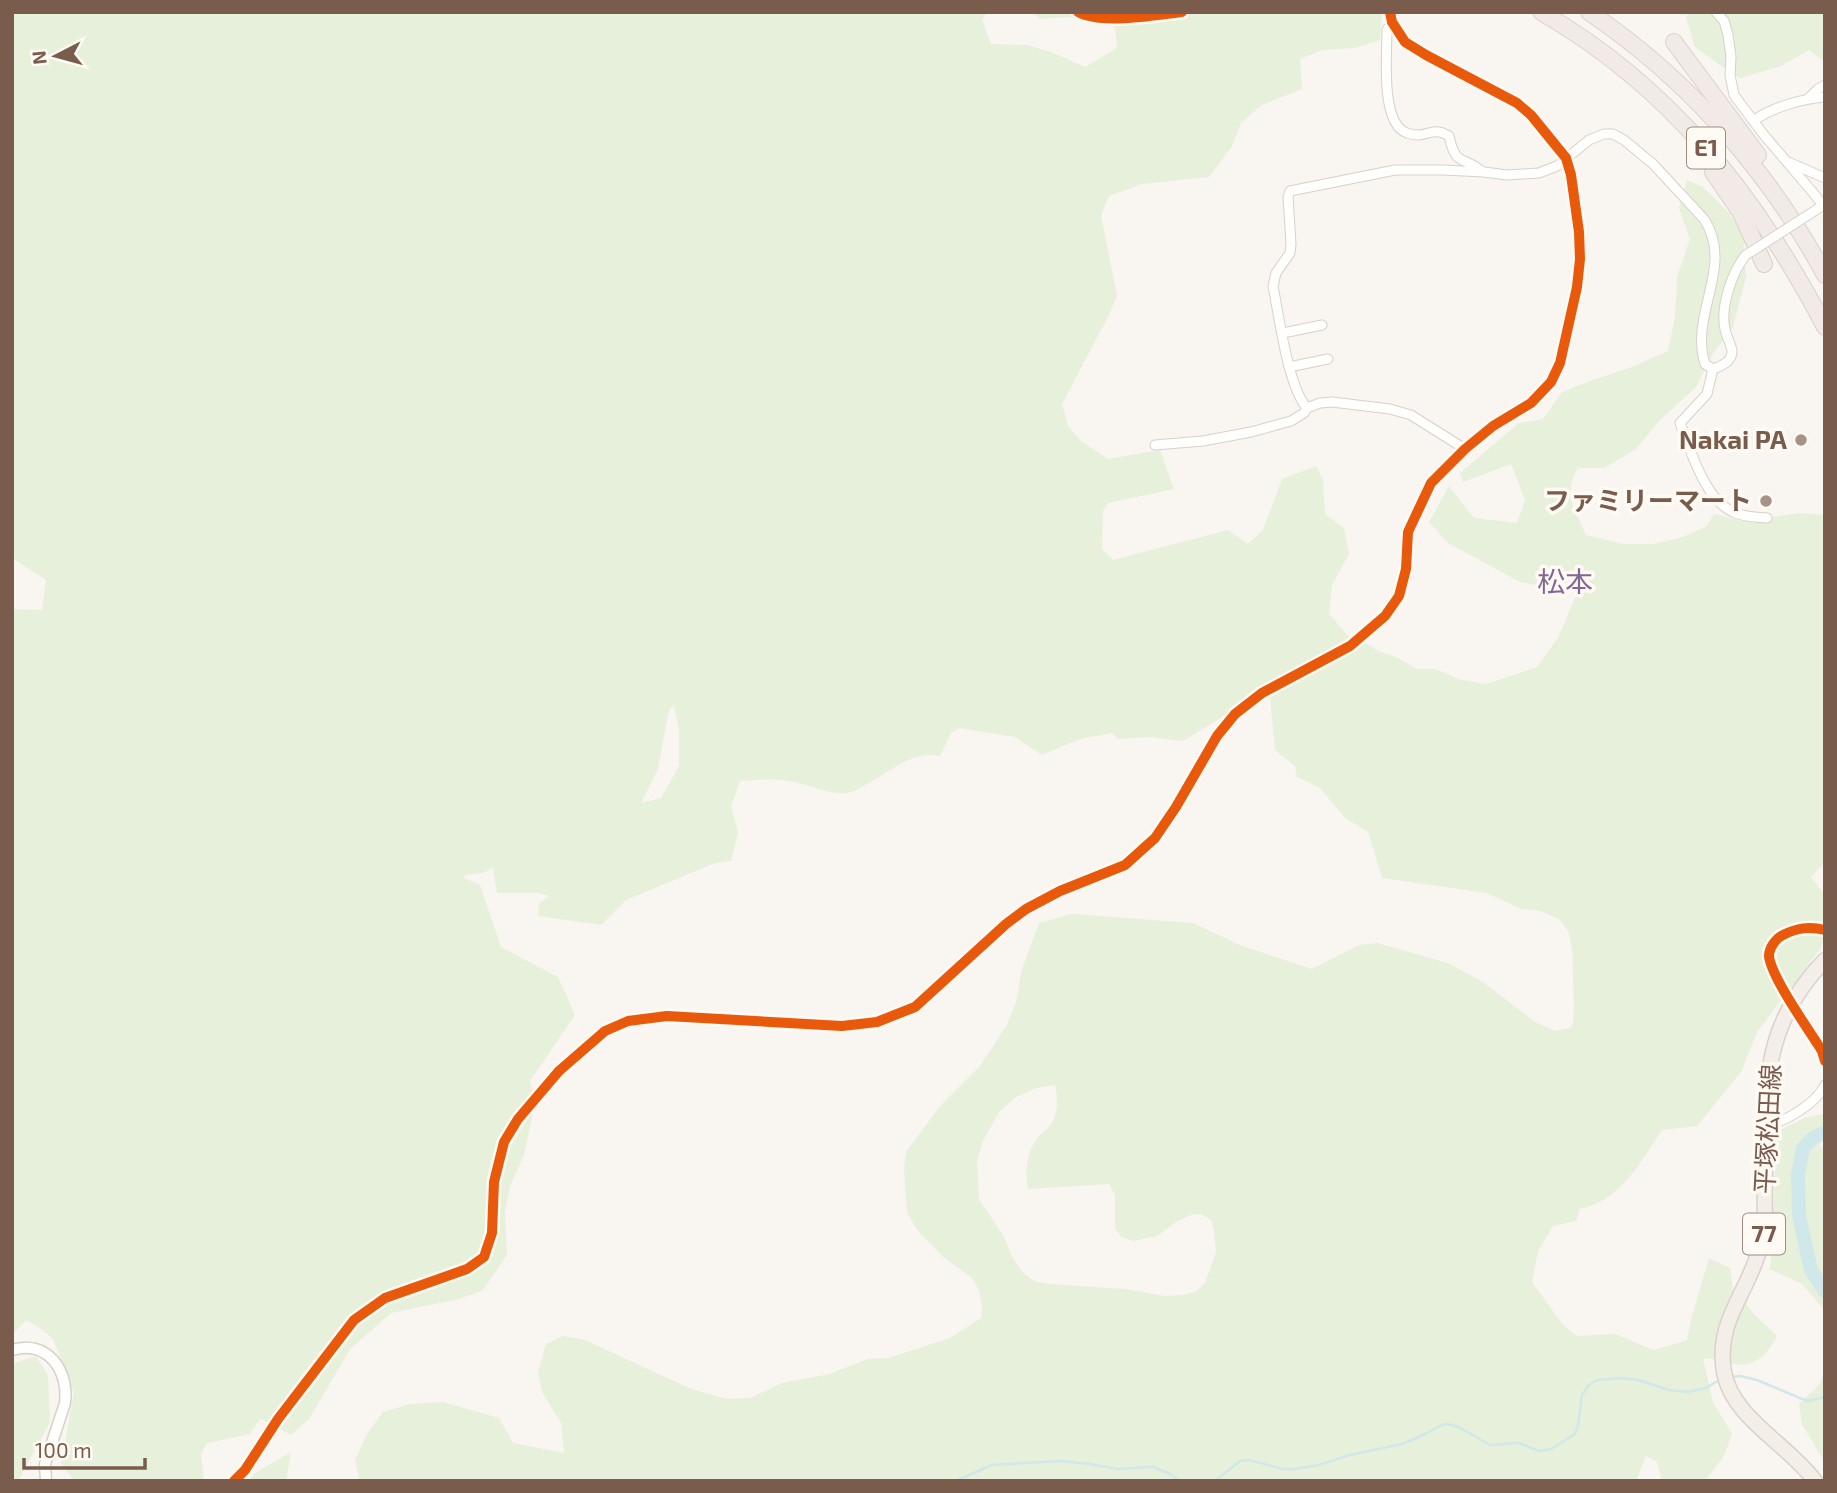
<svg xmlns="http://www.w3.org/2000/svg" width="1837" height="1493" viewBox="0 0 1837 1493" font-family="'Exo 2','Noto Sans JP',sans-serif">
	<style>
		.green { fill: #e7f0db; fill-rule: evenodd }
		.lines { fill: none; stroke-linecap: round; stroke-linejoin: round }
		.stream { stroke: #d0e8ea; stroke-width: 2.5 }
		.river { stroke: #d0e8ea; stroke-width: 14 }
		.minor-casing { stroke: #d7d1cb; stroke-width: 11 }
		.tertiary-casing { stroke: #d7d1cb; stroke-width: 13 }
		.primary-casing { stroke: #dad1cc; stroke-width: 17 }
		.motorway-casing { stroke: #dad1cc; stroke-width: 18 }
		.minor { stroke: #fefefd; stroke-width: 9 }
		.tertiary { stroke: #fefefd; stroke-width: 10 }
		.primary { stroke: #f3eee8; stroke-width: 14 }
		.motorway { stroke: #f2eae7; stroke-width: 16 }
		.minor-bridge-casing { stroke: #d7d1cb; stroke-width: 11; stroke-linecap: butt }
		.minor-bridge { stroke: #fefefd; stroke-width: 9 }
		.cycleway-casing { stroke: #fffaf3; stroke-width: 15 }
		.cycleway { stroke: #e8590c; stroke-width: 10 }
		.poi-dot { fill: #a69286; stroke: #fffaf3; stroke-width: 2.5 }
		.labels { text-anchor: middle; stroke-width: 7; stroke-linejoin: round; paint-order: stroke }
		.shield { fill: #fffaf3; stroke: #a28b7f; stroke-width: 2 }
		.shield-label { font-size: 24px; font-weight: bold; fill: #7a5c4d }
		.poi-label { font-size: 26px; font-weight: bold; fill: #7a5c4d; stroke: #fffaf3; text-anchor: end }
		.street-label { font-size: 26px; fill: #7a5c4d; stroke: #fffaf3 }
		.neighbourhood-label { font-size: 28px; fill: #846695; stroke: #fffaf3 }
	</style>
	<rect width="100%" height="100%" fill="#f9f5f0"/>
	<!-- green -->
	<g class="green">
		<path d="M 12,12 L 987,12 L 982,20 L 991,44 L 1027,45 L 1051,52 L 1085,67 L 1117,48 L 1115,27 L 1091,24 L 1069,17 L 1040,19 L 1033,12 L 1382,12 L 1380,40 L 1354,48 L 1322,50 L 1300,59 L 1302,89 L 1262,105 L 1241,123 L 1232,146 L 1209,177 L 1142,184 L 1109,196 L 1101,215 L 1117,296 L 1108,317 L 1062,404 L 1068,426 L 1081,441 L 1108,459 L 1160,450 L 1174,489 L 1108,503 L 1103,511 L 1102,549 L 1113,560 L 1228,530 L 1248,544 L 1263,530 L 1282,479 L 1316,466 L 1323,479 L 1325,514 L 1344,528 L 1349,554 L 1332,585 L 1329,614 L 1350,638 L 1237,704 L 1219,719 L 1183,741 L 1149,737 L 1118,739 L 1112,733 L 1080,739 L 1042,755 L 1015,737 L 959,728 L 951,733 L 940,756 C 911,750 891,772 867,784 C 862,787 857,790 852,792 C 831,797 809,784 789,781 C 773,778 756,780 740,781 L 731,806 L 738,832 L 731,861 L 715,863 L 626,900 L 601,925 L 538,916 L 539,904 L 549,896 L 539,893 L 497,893 L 493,868 L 483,873 L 465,875 L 464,878 L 480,885 L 501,947 L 558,977 L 575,1015 L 530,1081 L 535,1103 L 524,1155 L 510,1186 L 505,1212 L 507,1255 L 483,1290 L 459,1299 L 391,1313 L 351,1348 L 309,1419 L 291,1435 L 260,1419 L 250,1434 L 207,1443 L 201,1454 L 204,1481 L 74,1481 L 61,1463 L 74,1393 L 53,1339 L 43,1330 L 26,1320 L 12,1335 L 12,609 L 42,610 L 46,580 L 12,558 ZM 674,706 L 679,729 L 679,766 L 661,798 L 641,803 L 658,769 L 669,710 Z"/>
		<polygon points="1690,12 1825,12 1825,62 1809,50 1781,66 1740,78 1728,71 1695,47 1686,17"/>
		<path d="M 1687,180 L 1703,187 L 1729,213 L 1743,234 L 1746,277 L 1733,327 L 1714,352 L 1696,387 L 1660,420 L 1636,449 L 1604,468 L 1578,468 C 1562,494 1575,510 1586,535 L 1624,544 L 1653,544 L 1680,538 L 1706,527 L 1714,514 L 1742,521 L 1800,513 L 1825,515 L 1825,862 L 1811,877 L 1825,895 L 1825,932 L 1821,948 L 1757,1032 L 1741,1072 L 1697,1126 L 1662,1130 C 1640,1163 1621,1200 1580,1209 L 1576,1221 L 1553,1226 L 1538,1251 L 1532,1282 L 1563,1325 L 1577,1336 L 1615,1334 L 1654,1350 L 1687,1340 L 1691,1319 L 1709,1258 L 1730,1268 L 1733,1289 L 1755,1315 L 1777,1336 C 1769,1352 1756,1368 1735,1364 C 1724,1363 1714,1357 1703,1359 L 1713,1402 L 1732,1434 L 1724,1456 L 1705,1481 L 1662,1481 L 1657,1462 L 1646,1456 L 1636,1481 L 360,1481 L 355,1460 L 367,1434 L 383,1412 L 410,1404 L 443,1402 L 499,1418 L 513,1443 L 564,1453 L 561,1423 L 542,1392 L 538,1372 L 546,1344 L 563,1336 L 585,1340 L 689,1388 L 726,1399 L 750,1398 L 782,1383 L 830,1374 L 867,1359 L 888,1358 L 950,1338 L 981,1318 L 982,1306 L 979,1290 L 971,1277 L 943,1257 L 917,1230 L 907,1212 L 904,1169 L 906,1152 L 940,1106 L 980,1066 L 1007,1025 L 1017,999 L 1021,972 L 1039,923 L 1071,914 L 1193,923 L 1240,945 L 1312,969 L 1359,945 L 1377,943 L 1448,963 L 1483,982 L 1535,1022 L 1555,1031 L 1570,1028 L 1573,1022 L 1574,1007 L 1572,948 L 1568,931 L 1560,920 L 1541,911 L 1521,909 L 1487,893 L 1382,878 L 1368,832 L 1345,818 L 1320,788 L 1297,777 L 1295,766 L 1275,750 L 1270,697 L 1366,643 L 1378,651 L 1396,657 L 1417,669 L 1435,669 L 1462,680 L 1486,684 L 1537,667 L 1558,638 L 1577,593 L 1520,582 L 1448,543 L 1429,522 L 1449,486 L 1474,518 L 1517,523 L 1525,500 L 1511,464 L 1463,482 L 1460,473 L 1519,423 L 1543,419 L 1562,392 L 1593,380 L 1632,367 L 1668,351 L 1675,317 L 1677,277 L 1690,239 L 1679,208 ZM 1055,1085 C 1058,1100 1059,1115 1048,1128 C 1044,1132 1039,1135 1036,1140 C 1026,1155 1025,1172 1028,1189 L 1109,1184 L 1115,1195 L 1115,1228 L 1121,1237 L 1133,1241 L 1157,1236 L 1176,1222 L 1191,1215 L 1201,1214 L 1211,1220 L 1214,1230 L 1216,1252 L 1205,1283 L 1195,1292 L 1183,1295 L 1165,1296 L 1125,1289 L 1049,1284 L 1036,1282 L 1024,1274 L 1012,1257 L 1003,1235 L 979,1199 L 977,1160 L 983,1141 L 999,1112 L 1016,1097 L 1036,1088 Z"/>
		<path d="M 1824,1114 L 1820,1147 L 1825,1147 L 1825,1311 L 1802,1284 L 1770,1269 C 1775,1223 1773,1177 1778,1131 L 1805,1118 Z"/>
		<polygon points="36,1356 48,1376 50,1422 18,1481 12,1481 12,1364"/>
		<polygon points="1825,1372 1825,1463 1802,1424 1799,1404 1819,1385"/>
		<polygon points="291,1452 286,1481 248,1481 255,1473"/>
	</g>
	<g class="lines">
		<!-- stream -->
		<g class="stream">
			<polyline points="1731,1377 1740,1376 1757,1380 1807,1401 1825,1397"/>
			<polyline points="955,1481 992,1465 1061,1461 1090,1464 1117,1469 1153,1467 1170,1474 1180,1481"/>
			<polyline points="1215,1481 1240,1461 1250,1460 1282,1469 1295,1469 1319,1465 1350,1455 1402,1444 1419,1437 1444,1424 1453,1425 1464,1430 1490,1445 1519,1443 1539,1451 1551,1449 1575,1434 1578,1426 1582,1395 1589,1385 1597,1380 1621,1378 1639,1380 1669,1390 1687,1392 1706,1388 1721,1379"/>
		</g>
		<!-- river -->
		<polyline class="river" points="1825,1132 1813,1138 1803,1148 1798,1174 1799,1215 1811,1270 1825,1291"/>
		<defs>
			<g id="minor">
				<path d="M 1078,12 C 1101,25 1155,15 1182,12"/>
				<polyline points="1716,12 1724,21 1728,35 1731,57 1730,75 1734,95 1764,135 1815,195 1821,203 1819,208"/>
				<path d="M 1392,22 L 1387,30 C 1387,53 1380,124 1407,133 C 1422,139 1429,130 1439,132 C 1443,132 1446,135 1449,136 C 1456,167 1461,155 1482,171"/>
				<polyline points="1809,98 1818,89 1825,85"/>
				<path d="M 1754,120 C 1774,107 1801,99 1825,97"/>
				<polyline points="1788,162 1825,178"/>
				<polyline points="1283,333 1322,325"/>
				<polyline points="1289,367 1328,359"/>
				<path d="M 1713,369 L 1707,394 L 1680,423 C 1691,451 1705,501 1735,513 C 1745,517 1757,517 1767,518"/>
				<path d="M 1307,408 C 1288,387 1279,316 1273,286 L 1276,273 L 1290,253 L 1291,244 L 1288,197 L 1290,191 L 1395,170 L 1443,170 L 1484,172 L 1507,175 L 1539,173 L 1557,166 L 1589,140 L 1604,134 L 1613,134 L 1624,140 L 1653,164 L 1704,219 C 1735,266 1689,314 1705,364 L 1713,369 C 1721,366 1732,362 1732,351 C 1731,344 1726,336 1725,329 C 1720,308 1732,271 1746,255"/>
				<polyline points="1155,445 1203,441 1251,432 1291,421 1304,413 1307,408 1320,403 1332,402 1390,409 1411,415 1465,449"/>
				<path d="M 1825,930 C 1809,926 1797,928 1783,935 C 1776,938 1769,948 1769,956 C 1771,977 1809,1030 1822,1051 L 1825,1061"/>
				<path d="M 1766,1126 C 1786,1121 1816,1104 1825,1085"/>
			</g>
			<g id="tertiary">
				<path d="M 12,1350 C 47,1339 69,1370 65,1403 L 45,1464 L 46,1481"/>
				<polyline points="234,1481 245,1470 278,1419 354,1320 385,1298 467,1269 484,1257 492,1233 494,1182 504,1142 518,1119 559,1071 605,1031 628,1021 667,1016 842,1026 877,1022 915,1007 1006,924 1026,909 1060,891 1125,865 1155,838 1176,807 1217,736 1235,714 1262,693 1350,646 1385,616 1399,596 1406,569 1408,532 1431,483 1465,449 1493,426 1531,403 1551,382 1560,363 1577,287 1580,259 1579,232 1571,175 1566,158 1531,115 1517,103 1426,55 1405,42 1392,22 1390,12"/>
			</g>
			<path id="primary" d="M 1815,1481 C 1788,1444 1732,1418 1724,1372 C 1716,1324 1743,1299 1757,1257 C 1759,1251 1763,1243 1764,1237 C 1766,1221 1764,1204 1765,1189 C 1766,1100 1757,1029 1825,960"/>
			<g id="motorway">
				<path d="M 1541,12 C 1670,86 1757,197 1825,327"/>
				<path d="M 1589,12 C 1688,79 1768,170 1825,275"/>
				<polyline points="1674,42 1758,155"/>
				<polyline points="1713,172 1741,213 1764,264"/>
			</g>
		</defs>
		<!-- minor casing -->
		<use href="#minor" class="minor-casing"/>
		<!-- tertiary casing -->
		<use href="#tertiary" class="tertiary-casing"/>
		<!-- primary casing -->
		<use href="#primary" class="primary-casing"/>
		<!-- motorway casing -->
		<use href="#motorway" class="motorway-casing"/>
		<!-- minor -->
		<use href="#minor" class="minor"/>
		<!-- tertiary -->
		<use href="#tertiary" class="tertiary"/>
		<!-- primary -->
		<use href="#primary" class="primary"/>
		<!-- motorway -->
		<use href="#motorway" class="motorway"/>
		<defs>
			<polyline id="minor-bridge" points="1746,255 1819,208"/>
		</defs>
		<!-- minor-bridge casing -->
		<use href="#minor-bridge" class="minor-bridge-casing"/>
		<!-- minor-bridge -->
		<use href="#minor-bridge" class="minor-bridge"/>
		<defs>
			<g id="cycleway">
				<path d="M 1078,12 C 1101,25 1155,15 1182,12"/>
				<path d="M 1825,930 C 1809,926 1797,928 1783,935 C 1776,938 1769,948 1769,956 C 1771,977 1809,1030 1822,1051 L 1825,1061"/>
				<polyline points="234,1481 245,1470 278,1419 354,1320 385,1298 467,1269 484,1257 492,1233 494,1182 504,1142 518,1119 559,1071 605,1031 628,1021 667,1016 842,1026 877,1022 915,1007 1006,924 1026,909 1060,891 1125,865 1155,838 1176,807 1217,736 1235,714 1262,693 1350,646 1385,616 1399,596 1406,569 1408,532 1431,483 1465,449 1493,426 1531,403 1551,382 1560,363 1577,287 1580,259 1579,232 1571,175 1566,158 1531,115 1517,103 1426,55 1405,42 1392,22 1390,12"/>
			</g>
		</defs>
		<!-- cycleway casing -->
		<use href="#cycleway" class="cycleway-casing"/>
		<!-- cycleway -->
		<use href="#cycleway" class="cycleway"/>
	</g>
	<!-- markers -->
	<g class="poi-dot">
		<circle cx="1801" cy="440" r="7"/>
		<circle cx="1766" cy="501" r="7"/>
	</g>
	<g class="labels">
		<!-- shield labels -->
		<g class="shield">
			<rect x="1687" y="127.5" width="38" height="41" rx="5"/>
			<rect x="1743" y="1213.5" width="42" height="41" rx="5"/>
		</g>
		<g class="shield-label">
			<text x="1706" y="156">E1</text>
			<text x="1764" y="1242">77</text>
		</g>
		<!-- poi labels -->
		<g class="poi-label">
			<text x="1787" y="449">Nakai PA</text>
			<text x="1752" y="510">ファミリーマート</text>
		</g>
		<!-- street labels -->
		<g class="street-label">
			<text transform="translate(1768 1129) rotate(-87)" y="9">平塚松田線</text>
		</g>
		<!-- neighbourhood labels -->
		<g class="neighbourhood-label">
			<text x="1565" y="592">松本</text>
		</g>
	</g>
	<!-- border -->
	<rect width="1837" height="1493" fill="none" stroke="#7a5c4d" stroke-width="28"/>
	<!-- north arrow -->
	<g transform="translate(56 56) rotate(264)" stroke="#fffaf3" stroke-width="5" paint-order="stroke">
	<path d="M0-5L12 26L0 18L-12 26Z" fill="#7a5c4d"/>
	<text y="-10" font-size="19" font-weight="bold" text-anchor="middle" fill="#7a5c4d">N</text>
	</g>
	<!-- scale -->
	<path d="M24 1458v10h121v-10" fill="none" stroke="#7a5c4d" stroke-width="3.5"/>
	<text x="35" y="1458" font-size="21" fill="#7a5c4d" stroke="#fffaf3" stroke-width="5" paint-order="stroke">100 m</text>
</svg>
